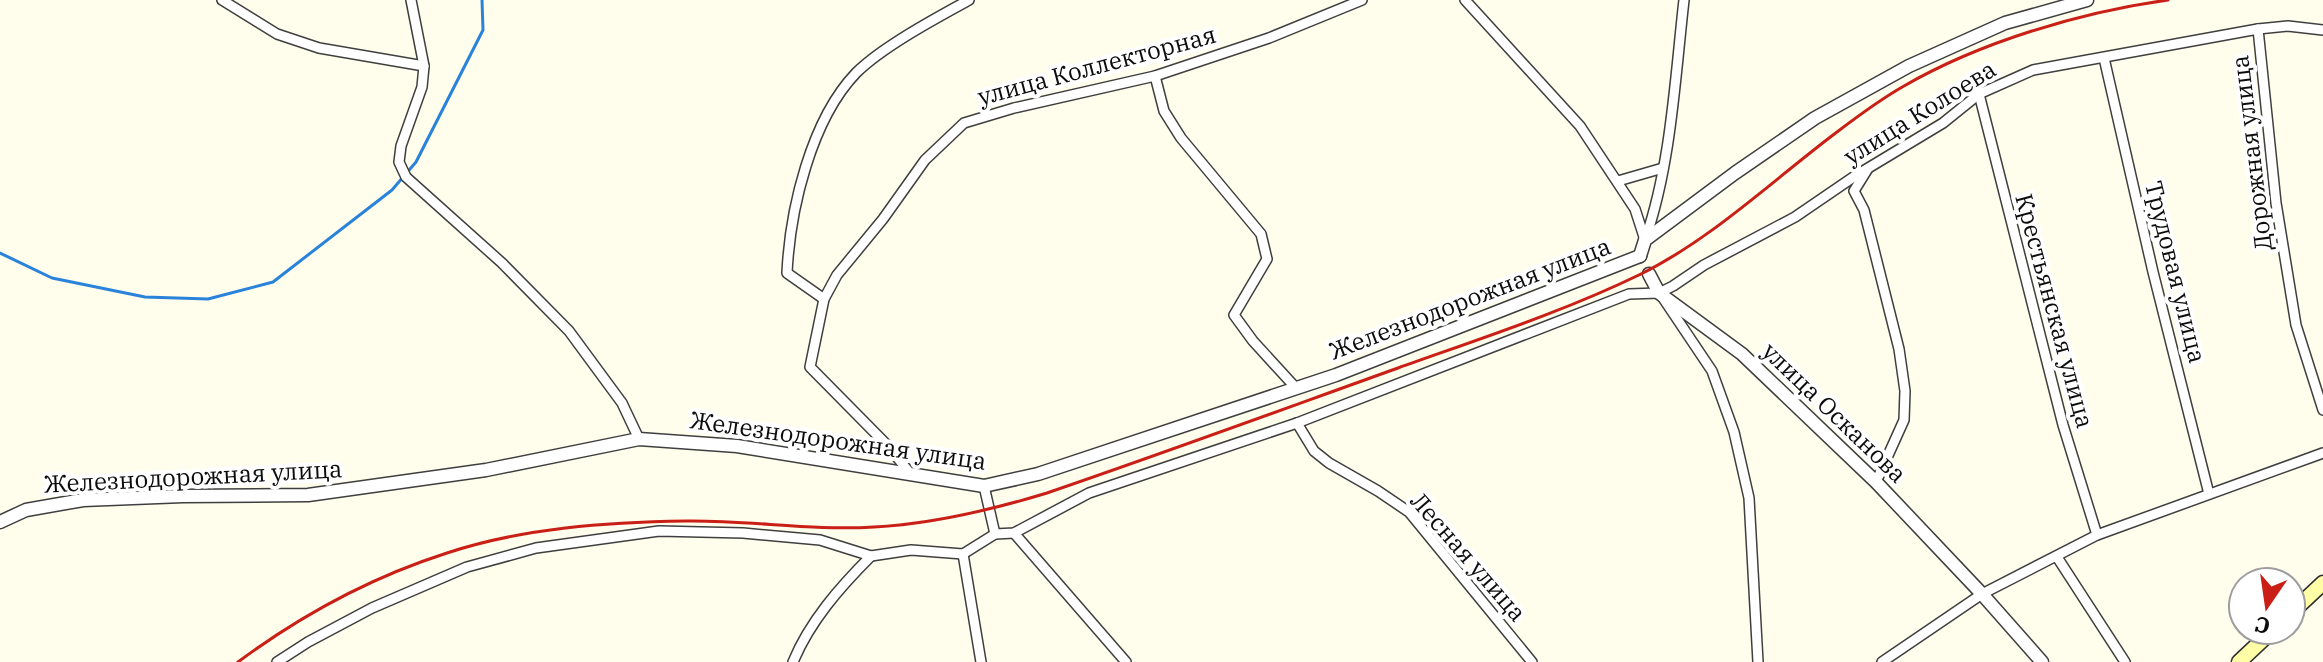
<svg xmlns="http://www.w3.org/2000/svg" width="2323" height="662" viewBox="0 0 2323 662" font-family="'IBM Plex Serif',serif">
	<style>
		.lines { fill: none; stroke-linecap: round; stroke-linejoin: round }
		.stream { stroke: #2983db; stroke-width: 3 }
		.minor-casing { stroke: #3f3f3f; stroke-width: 12 }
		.tertiary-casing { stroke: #3f3f3f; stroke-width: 15 }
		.secondary-casing { stroke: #2e2e2e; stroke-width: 17 }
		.minor { stroke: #fff; stroke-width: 9 }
		.tertiary { stroke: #fff; stroke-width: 12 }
		.secondary { stroke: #fffda6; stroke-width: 14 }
		.rail { stroke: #ca1f16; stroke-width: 3 }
		.labels { text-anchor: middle; stroke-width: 8; stroke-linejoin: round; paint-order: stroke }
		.street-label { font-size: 24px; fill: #0c0c0c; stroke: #fff }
	</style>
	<rect width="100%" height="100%" fill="#fffdeb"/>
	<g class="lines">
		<!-- stream -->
		<polyline class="stream" points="0,253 52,278 145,297 208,299 273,282 392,190 416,162 483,30 482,0"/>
		<defs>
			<g id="minor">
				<polyline points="222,0 277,34 319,48 424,66"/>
				<polyline points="411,0 424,66 422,87 401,146 399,162 406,177 502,263 569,331 622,403 639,439"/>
				<polyline points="1465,0 1580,126 1635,209 1645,240"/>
				<polyline points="2258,29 2276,203 2296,325 2323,410"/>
				<polyline points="2104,58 2153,272 2209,494"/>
				<polyline points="1155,76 1164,111 1181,138 1261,234 1267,259 1234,315 1253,341 1296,388"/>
				<polyline points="1979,94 2063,425 2097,535"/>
				<polyline points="1867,170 1854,191 1864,210 1899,349 1905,391 1904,420 1876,482"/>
				<polyline points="1618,181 1663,168"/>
				<path d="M 1645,240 C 1671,165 1675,79 1684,0"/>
				<polyline points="1663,298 1712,371 1734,432 1749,498 1758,662"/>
				<path d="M 824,299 L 787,273 C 790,209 811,120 856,73 C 882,47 936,18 969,0"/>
				<polyline points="1297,423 1314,451 1329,463 1378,491 1409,512 1532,662"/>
				<polyline points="910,473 886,444 810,367 824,299 837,275 883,219 925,160 964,123 1014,108 1155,76 1269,38 1362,0"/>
				<polyline points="984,486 995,534"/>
				<polyline points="1014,533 1126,662"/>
				<polyline points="963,554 981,662"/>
				<polyline points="2057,557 2125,662"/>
				<polyline points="277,662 308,642 372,608 467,567 536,548 659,531 743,533 820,540 871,556 911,550 963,554 995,534 1014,533 1089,493 1297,423 1629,294 1659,293 1673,286 1704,265 1795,217 1855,176 1943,123 1979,94 2033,70 2258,29 2288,26 2323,30"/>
				<path d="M 793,662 C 810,621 840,587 871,556"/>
				<polyline points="1882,662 1982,594 2097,535 2323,453"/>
			</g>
			<g id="tertiary">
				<polyline points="1640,256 1645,240 1735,173 1815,118 1909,66 2005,23 2087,0"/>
				<polyline points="1649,274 1659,293 1742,354 1876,482 1982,594 2042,662"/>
				<polyline points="0,522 26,510 83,500 183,496 308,495 486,470 639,439 737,446 984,486 1038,474 1336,375 1640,256"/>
			</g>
			<g id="secondary">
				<polyline points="2291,613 2323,583"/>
				<polyline points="2239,662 2273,630"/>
			</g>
		</defs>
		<!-- minor casing -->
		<use href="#minor" class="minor-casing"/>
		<!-- tertiary casing -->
		<use href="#tertiary" class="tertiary-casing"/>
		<!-- secondary casing -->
		<use href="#secondary" class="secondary-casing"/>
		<!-- minor -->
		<use href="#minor" class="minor"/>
		<!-- tertiary -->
		<use href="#tertiary" class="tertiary"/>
		<!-- secondary -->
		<use href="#secondary" class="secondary"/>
		<!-- rail -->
		<path class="rail" d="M 238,662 C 300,616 372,577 447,553 C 523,528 607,522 686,521 C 749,520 812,531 874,527 C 933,524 991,510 1047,493 C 1164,453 1281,410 1398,368 C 1479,339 1563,312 1641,274 C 1713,238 1773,180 1837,132 C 1858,116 1881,99 1904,86 C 1980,42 2081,12 2168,0"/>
	</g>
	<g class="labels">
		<!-- street labels -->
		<g class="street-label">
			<text transform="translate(1097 66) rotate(-15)" y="8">улица Коллекторная</text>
			<text transform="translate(1920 113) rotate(-32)" y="8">улица Колоева</text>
			<text transform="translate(2252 153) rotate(-97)" y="8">Дорожная улица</text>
			<text transform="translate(2175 272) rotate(76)" y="8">Трудовая улица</text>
			<text transform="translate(1470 299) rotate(-21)" y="8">Железнодорожная улица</text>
			<text transform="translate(2054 311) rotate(75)" y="8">Крестьянская улица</text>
			<text transform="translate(1834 413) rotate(44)" y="8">улица Осканова</text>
			<text transform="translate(838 441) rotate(8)" y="8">Железнодорожная улица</text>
			<text transform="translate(193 477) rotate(-3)" y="8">Железнодорожная улица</text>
			<text transform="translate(1468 557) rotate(49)" y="8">Лесная улица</text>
		</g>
	</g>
	<!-- north arrow -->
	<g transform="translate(2267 606) rotate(193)"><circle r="38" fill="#ffffff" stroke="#9e9e9e" stroke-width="2"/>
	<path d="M0-6L14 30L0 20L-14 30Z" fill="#ca1f16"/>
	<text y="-12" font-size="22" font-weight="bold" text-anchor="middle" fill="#0c0c0c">С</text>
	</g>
</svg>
